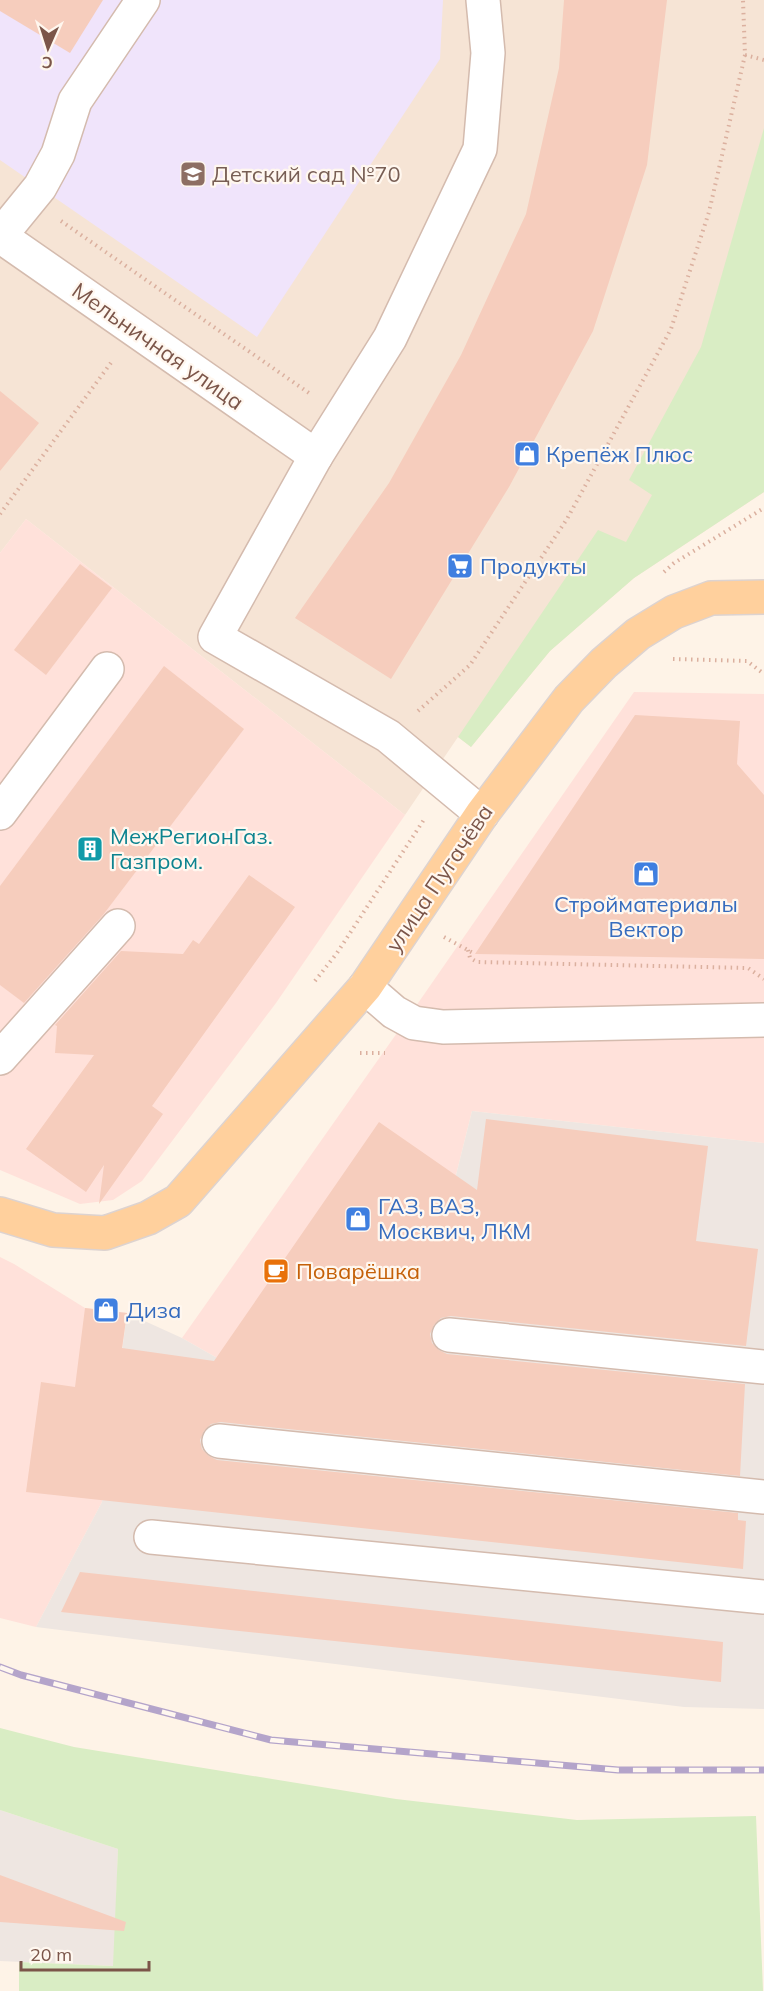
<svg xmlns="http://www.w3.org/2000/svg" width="764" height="1991" viewBox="0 0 764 1991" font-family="Mulish,sans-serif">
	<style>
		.residential { fill: #f6e4d5 }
		.commercial { fill: #ffe1da }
		.industrial { fill: #eee6e1 }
		.education { fill: #f0e4fb }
		.green { fill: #d9edc4 }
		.building { fill: #f6cdbd }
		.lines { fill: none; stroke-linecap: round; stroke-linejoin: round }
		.minor-casing { stroke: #d4bbae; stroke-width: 36 }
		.major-casing { stroke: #ddd3d0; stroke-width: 36 }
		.path { stroke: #dbb09f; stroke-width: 4; stroke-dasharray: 1.5 4.5; stroke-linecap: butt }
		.minor { stroke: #fff; stroke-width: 33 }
		.major { stroke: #ffd09d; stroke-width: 33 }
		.rail-casing { stroke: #b4a4ca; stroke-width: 7 }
		.rail { stroke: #fff7ef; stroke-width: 4.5; stroke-dasharray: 14; stroke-linecap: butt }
		.labels { text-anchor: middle; stroke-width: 4.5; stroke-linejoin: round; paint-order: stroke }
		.education-label { font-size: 22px; fill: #785e54; stroke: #fff7ef; text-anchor: start }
		.street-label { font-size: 22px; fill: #7b5549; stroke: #fff7ef }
		.shop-label { font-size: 22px; fill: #366cbe; stroke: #fff7ef; text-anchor: start }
		.culture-label { font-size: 22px; fill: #0d838f; stroke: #fff7ef; text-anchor: start }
		.food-label { font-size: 22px; fill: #c56008; stroke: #fff7ef; text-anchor: start }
	</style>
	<rect width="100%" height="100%" fill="#fef3e7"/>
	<!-- residential -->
	<polygon class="residential" points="0,0 764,0 764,492 634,578 550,651 471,747 458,737 405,815 26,519 0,553"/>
	<!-- commercial -->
	<g class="commercial">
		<polygon points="26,519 405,815 276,1003 142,1181 113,1200 80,1204 0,1170 0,553"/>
		<polygon points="634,692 764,694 764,1143 472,1111 456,1175 372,1280 286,1397 182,1338 416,1006"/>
		<polygon points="0,1257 14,1264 85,1308 127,1313 102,1502 36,1627 0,1618"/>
	</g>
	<!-- industrial -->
	<g class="industrial">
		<polygon points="472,1111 764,1143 764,1709 684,1707 36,1627 102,1502 127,1313 182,1338 286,1397 372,1280 456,1175"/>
		<polygon points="0,1810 118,1849 114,1966 0,1961"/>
	</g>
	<!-- education -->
	<polygon class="education" points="0,0 443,0 440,59 257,337 0,160"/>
	<!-- green -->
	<g class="green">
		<polygon points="764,128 764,492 634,578 550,651 471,747 458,737 598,530 626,542 652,495 629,480 701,347"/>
		<polygon points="0,1728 74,1747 396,1799 577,1820 756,1816 763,1991 19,1991 19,1962 113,1966 118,1849 0,1810"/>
	</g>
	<!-- building -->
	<g class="building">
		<polygon points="0,0 103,0 70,53 0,11"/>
		<polygon points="564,0 667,0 647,165 593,331 509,487 391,679 295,618 389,483 461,355 526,214 559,68"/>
		<polygon points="0,391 39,423 0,471"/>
		<polygon points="80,564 112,588 46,675 14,650"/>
		<polygon points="164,666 244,729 103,915 24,1003 0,985 0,886"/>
		<polygon points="635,715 740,721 737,764 764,795 764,959 475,954"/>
		<polygon points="249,875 295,907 152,1106 163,1114 99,1204 104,1165 86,1192 26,1149 94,1055 55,1053 57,1026 55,1025 121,951 183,954 193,940 199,944"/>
		<polygon points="486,1119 708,1146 696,1241 758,1249 746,1346 451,1316 441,1318 434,1325 430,1334 432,1343 439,1350 447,1354 745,1384 740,1476 221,1422 211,1424 204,1431 200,1440 202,1449 209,1456 217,1460 738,1513 738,1520 746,1521 743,1569 26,1492 41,1382 75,1387 85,1308 127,1313 122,1348 214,1361 379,1122 477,1190"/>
		<polygon points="80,1572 723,1642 721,1682 61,1612"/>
		<polygon points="0,1875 126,1922 124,1931 0,1922"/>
	</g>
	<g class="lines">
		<defs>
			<g id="minor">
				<polyline points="0,236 316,456"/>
				<polyline points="0,236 40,187 58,154 75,101 143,0"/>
				<polyline points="0,813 107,669"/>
				<polyline points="482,814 388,736 215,637 316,456 390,338 480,149 488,53 483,0"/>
				<polyline points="365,987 394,1012 414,1023 443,1027 764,1020"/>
				<polyline points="0,1058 118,926"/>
				<polyline points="449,1335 764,1367"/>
				<polyline points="219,1441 764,1497"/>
				<polyline points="151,1537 764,1597"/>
			</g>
			<polyline id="major" points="0,1214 53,1230 105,1233 148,1218 178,1201 365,987 482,814 569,699 604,663 638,634 674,612 711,598 764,597"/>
		</defs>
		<!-- minor casing -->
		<use href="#minor" class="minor-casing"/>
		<!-- major casing -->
		<use href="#major" class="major-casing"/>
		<!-- path -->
		<g class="path">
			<polyline points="745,55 764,60"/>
			<polyline points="61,221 309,393"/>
			<polyline points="0,514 113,360"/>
			<polyline points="664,572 674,563 764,508"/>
			<polyline points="673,659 747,661 764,674"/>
			<polyline points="418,711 470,665 567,519 671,329 709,212 745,55 743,0"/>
			<polyline points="444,937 475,954"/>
			<polyline points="468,950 470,958 477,962 748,968 764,979"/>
			<polyline points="315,981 337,953 425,818"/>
			<polyline points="360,1053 385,1053"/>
		</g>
		<!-- minor -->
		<use href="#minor" class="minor"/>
		<!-- major -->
		<use href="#major" class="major"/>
		<defs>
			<polyline id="rail" points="0,1667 21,1675 271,1740 618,1770 764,1770"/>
		</defs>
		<!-- rail casing -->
		<use href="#rail" class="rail-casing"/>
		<!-- rail -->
		<use href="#rail" class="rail"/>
	</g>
	<!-- icons -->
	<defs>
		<symbol id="school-square" viewBox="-11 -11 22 22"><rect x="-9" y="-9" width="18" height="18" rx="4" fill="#8d6e63" stroke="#fff7ef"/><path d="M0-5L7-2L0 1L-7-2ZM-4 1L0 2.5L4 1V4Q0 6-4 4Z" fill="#fff"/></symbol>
		<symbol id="shop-square" viewBox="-11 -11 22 22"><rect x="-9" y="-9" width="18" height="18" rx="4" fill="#3f7fe0" stroke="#fff7ef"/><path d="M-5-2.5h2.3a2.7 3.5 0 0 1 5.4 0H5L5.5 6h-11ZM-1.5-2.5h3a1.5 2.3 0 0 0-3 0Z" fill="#fff"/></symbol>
		<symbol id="supermarket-square" viewBox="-11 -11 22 22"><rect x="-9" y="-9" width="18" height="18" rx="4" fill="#3f7fe0" stroke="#fff7ef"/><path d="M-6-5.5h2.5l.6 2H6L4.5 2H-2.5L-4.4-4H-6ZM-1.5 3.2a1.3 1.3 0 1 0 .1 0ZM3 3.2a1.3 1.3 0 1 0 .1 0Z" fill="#fff"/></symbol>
		<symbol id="building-square" viewBox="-11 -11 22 22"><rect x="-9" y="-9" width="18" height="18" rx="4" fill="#0f9aa8" stroke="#fff7ef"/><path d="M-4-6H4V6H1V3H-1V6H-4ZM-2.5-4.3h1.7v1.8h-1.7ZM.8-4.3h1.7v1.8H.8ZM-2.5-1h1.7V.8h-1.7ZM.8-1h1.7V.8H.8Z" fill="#fff"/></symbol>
		<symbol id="cafe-square" viewBox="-11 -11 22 22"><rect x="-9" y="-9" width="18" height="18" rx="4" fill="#e8710a" stroke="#fff7ef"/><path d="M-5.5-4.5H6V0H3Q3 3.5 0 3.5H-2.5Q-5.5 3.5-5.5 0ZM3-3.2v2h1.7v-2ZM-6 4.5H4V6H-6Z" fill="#fff"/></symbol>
	</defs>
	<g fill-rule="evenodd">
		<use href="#school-square" x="178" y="159" width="30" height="30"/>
		<use href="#shop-square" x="512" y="439" width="30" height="30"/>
		<use href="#supermarket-square" x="445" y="551" width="30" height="30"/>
		<use href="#building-square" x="75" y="834" width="30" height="30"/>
		<use href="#shop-square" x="631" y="859" width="30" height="30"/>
		<use href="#shop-square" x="343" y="1204" width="30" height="30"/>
		<use href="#cafe-square" x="261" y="1256" width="30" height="30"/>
		<use href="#shop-square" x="91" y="1295" width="30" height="30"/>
	</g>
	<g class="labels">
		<!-- education labels -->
		<g class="education-label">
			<text x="212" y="182">Детский сад №70</text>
		</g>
		<!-- street labels -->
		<g class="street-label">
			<text transform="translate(158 346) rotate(35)" y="8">Мельничная улица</text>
			<text transform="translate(439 878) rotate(-56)" y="8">улица Пугачёва</text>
		</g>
		<!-- shop labels -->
		<g class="shop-label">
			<text x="546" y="462">Крепёж Плюс</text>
			<text x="480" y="574">Продукты</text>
			<text x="646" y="912" text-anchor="middle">Стройматериалы<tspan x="646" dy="25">Вектор</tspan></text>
			<text x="378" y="1214">ГАЗ, ВАЗ,<tspan x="378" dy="25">Москвич, ЛКМ</tspan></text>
			<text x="126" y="1318">Диза</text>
		</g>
		<!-- culture labels -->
		<g class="culture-label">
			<text x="110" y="844">МежРегионГаз.<tspan x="110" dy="25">Газпром.</tspan></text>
		</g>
		<!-- food labels -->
		<g class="food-label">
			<text x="296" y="1279">Поварёшка</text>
		</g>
	</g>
	<!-- north arrow -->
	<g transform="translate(48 48) rotate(183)" stroke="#fff7ef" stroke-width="4.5" paint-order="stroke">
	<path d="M0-4.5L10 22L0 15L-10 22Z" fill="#7b5549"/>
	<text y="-9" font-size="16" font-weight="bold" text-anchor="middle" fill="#7b5549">С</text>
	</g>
	<!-- scale -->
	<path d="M21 1961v9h128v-9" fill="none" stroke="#7b5549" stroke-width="3"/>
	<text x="30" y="1961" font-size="18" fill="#7b5549" stroke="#fff7ef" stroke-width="4.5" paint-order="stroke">20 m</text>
</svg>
